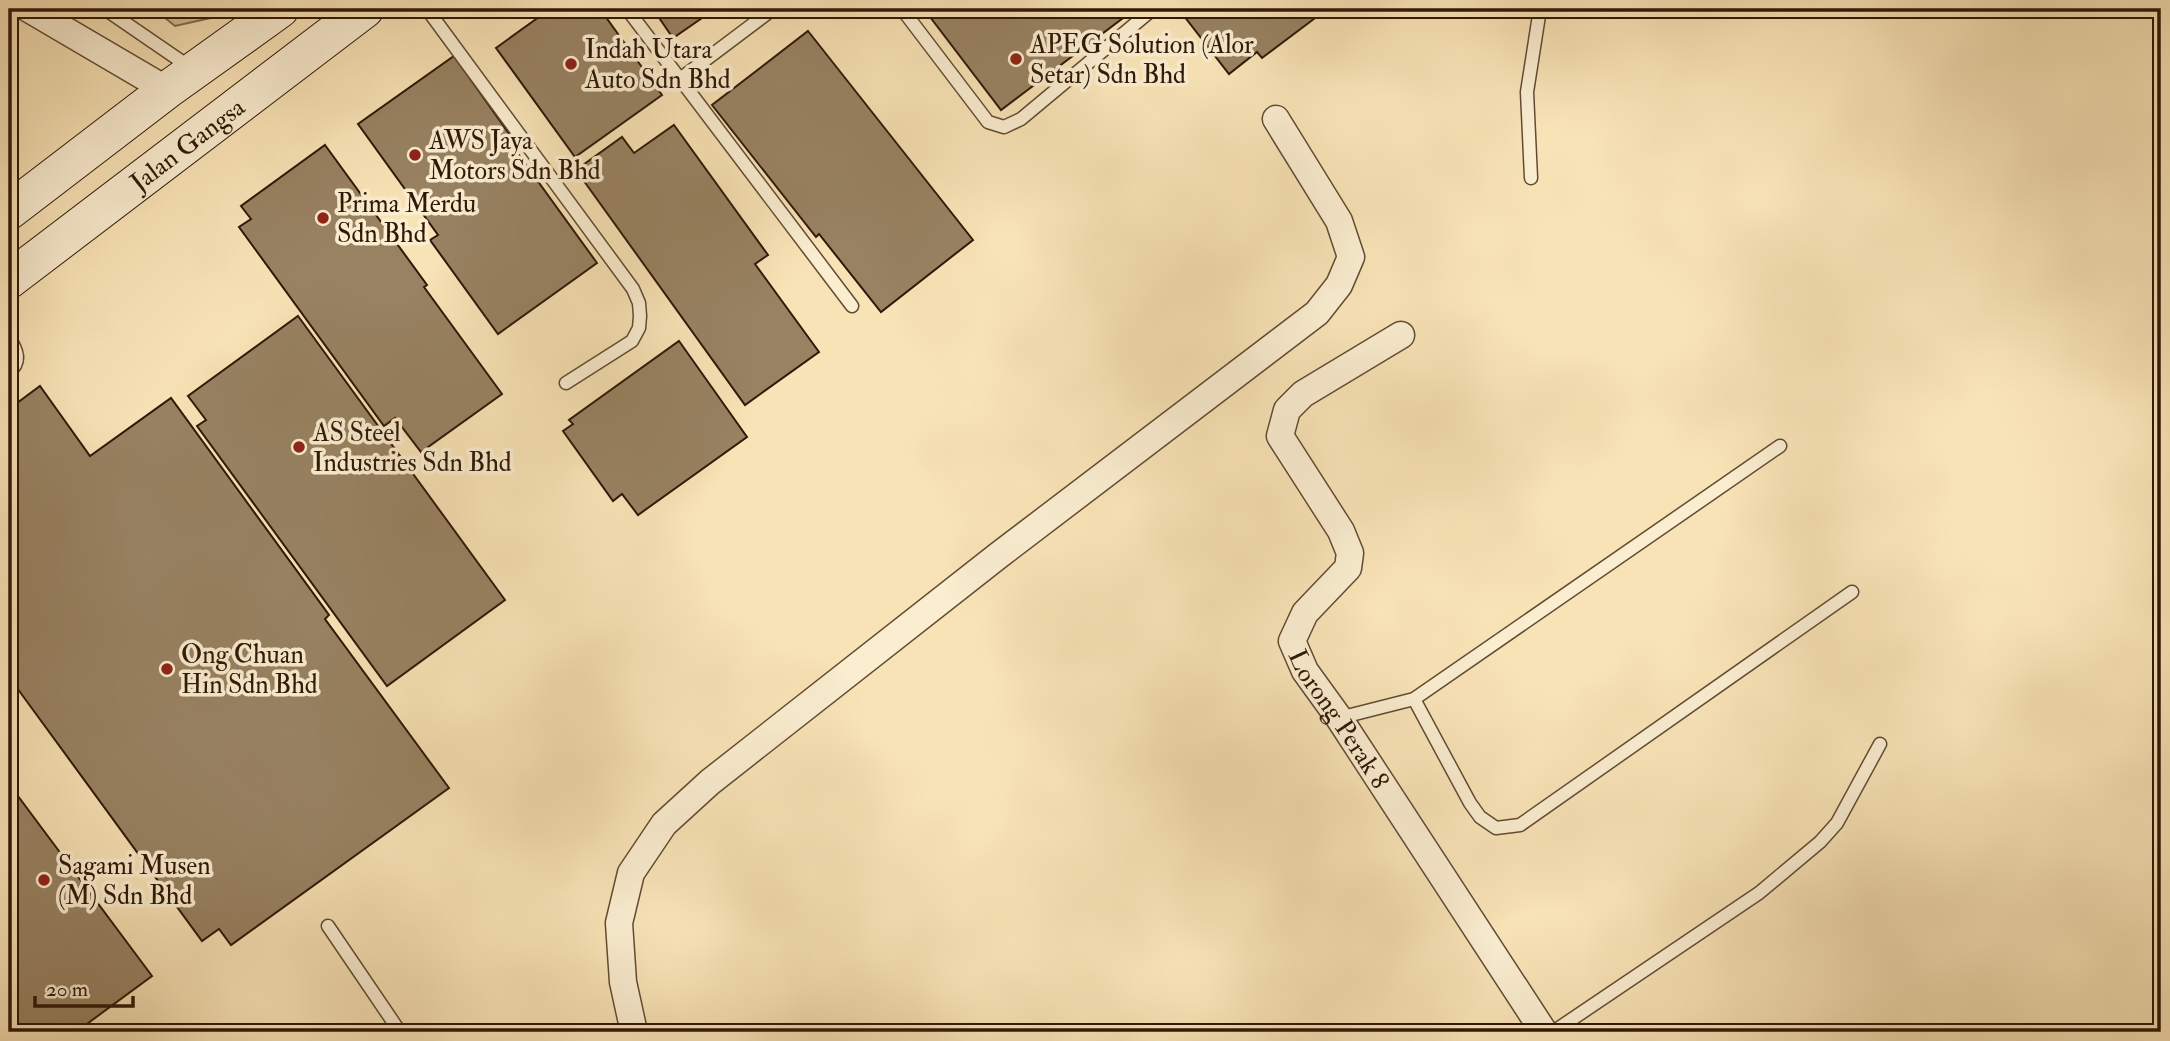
<svg xmlns="http://www.w3.org/2000/svg" width="2170" height="1041" viewBox="0 0 2170 1041" font-family="'IM FELL Double Pica',serif">
	<style>
		.green { fill: #d6c098; stroke: #826c50; stroke-width: 2 }
		.building { fill: #988262; stroke: #2f1807; stroke-width: 2 }
		.lines { fill: none; stroke-linecap: round; stroke-linejoin: round }
		.lane-casing { stroke: #614b33; stroke-width: 15 }
		.street-casing { stroke: #614b33; stroke-width: 29 }
		.secondary-casing { stroke: #2f1807; stroke-width: 39 }
		.lane { stroke: #faedd0; stroke-width: 12 }
		.street { stroke: #faedd0; stroke-width: 26 }
		.secondary { stroke: #faedd0; stroke-width: 37 }
		.poi-dot { fill: #8f2418; stroke: #faedd0; stroke-width: 2.5 }
		.labels { text-anchor: middle; stroke-width: 7; stroke-linejoin: round; paint-order: stroke }
		.poi-label { font-size: 26px; fill: #2f1807; stroke: #faedd0; text-anchor: start }
		.street-label { font-size: 26px; fill: #2f1807; stroke: #faedd0 }
	</style>
	<rect width="100%" height="100%" fill="#f8e3b6"/>
	<filter id="stains"><feTurbulence type="fractalNoise" baseFrequency=".00286" numOctaves="4"/><feColorMatrix values="0 0 0 0 .2 0 0 0 0 .09 0 0 0 0 .02 0 0 0 .5 -.17"/></filter>
	<radialGradient id="worn" r=".72"><stop offset=".6" stop-color="#630" stop-opacity="0"/><stop offset="1" stop-color="#630" stop-opacity=".3"/></radialGradient>
	<!-- green -->
	<polygon class="green" points="154,9 226,9 215,17 175,26"/>
	<!-- building -->
	<g class="building">
		<polygon points="550,9 600,9 662,95 575,157 496,48"/>
		<polygon points="653,9 715,9 673,38"/>
		<polygon points="924,9 1135,9 1001,110"/>
		<polygon points="1194,9 1327,9 1262,58 1257,52 1229,74 1184,16"/>
		<polygon points="808,31 973,240 881,312 819,234 816,237 712,105"/>
		<polygon points="454,56 515,142 511,144 597,263 498,334 430,240 438,235 358,124"/>
		<polygon points="674,125 768,255 755,264 819,352 745,405 576,170 622,137 634,153"/>
		<polygon points="325,145 427,285 424,287 502,394 421,452 395,418 384,426 239,227 251,219 241,206"/>
		<polygon points="298,316 505,600 387,686 197,426 206,420 188,396"/>
		<polygon points="679,341 747,437 638,515 622,494 613,501 563,431 573,424 569,420"/>
		<polygon points="40,386 90,456 171,398 329,615 325,619 449,788 231,945 219,929 202,941 9,677 9,409"/>
		<polygon points="9,784 152,976 76,1032 9,1032"/>
	</g>
	<g class="lines">
		<defs>
			<g id="lane">
				<polyline points="105,9 191,68"/>
				<polyline points="427,9 633,289 639,303 640,316 639,328 632,341 566,383"/>
				<polyline points="627,9 852,306"/>
				<polyline points="902,9 988,122 1004,127 1021,119 1153,9"/>
				<polyline points="680,79 773,9"/>
				<polyline points="1531,178 1527,92 1540,9"/>
				<path d="M 9,338 C 17,350 22,362 9,372"/>
				<polyline points="1414,699 1470,803 1480,817 1496,828 1520,825 1852,592"/>
				<polyline points="1339,718 1414,699 1780,446"/>
				<polyline points="328,926 400,1032"/>
				<polyline points="1553,1032 1759,893 1820,842 1837,823 1880,744"/>
			</g>
			<g id="street">
				<polyline points="29,9 167,90"/>
				<path id="s1" d="M 1401,335 L 1303,394 L 1287,410 L 1280,436 L 1341,531 L 1350,553 L 1348,568 L 1305,613 L 1292,641 L 1305,671 L 1339,718 L 1544,1032"/>
				<polyline points="634,1032 623,982 619,923 631,873 664,824 710,782 999,555 1317,313 1339,285 1351,257 1339,221 1276,119"/>
			</g>
			<g id="secondary">
				<polyline points="9,211 167,90 280,9"/>
				<path id="s2" d="M 9,280 L 365,9"/>
			</g>
		</defs>
		<!-- lane casing -->
		<use href="#lane" class="lane-casing"/>
		<!-- street casing -->
		<use href="#street" class="street-casing"/>
		<!-- secondary casing -->
		<use href="#secondary" class="secondary-casing"/>
		<!-- lane -->
		<use href="#lane" class="lane"/>
		<!-- street -->
		<use href="#street" class="street"/>
		<!-- secondary -->
		<use href="#secondary" class="secondary"/>
	</g>
	<!-- markers -->
	<g class="poi-dot">
		<circle cx="1016" cy="59" r="7"/>
		<circle cx="571" cy="64" r="7"/>
		<circle cx="415" cy="155" r="7"/>
		<circle cx="323" cy="218" r="7"/>
		<circle cx="299" cy="447" r="7"/>
		<circle cx="167" cy="669" r="7"/>
		<circle cx="44" cy="880" r="7"/>
	</g>
	<g class="labels">
		<!-- poi labels -->
		<g class="poi-label">
			<text x="1030" y="53">APEG Solution (Alor<tspan x="1030" dy="30">Setar) Sdn Bhd</tspan></text>
			<text x="585" y="58">Indah Utara<tspan x="585" dy="30">Auto Sdn Bhd</tspan></text>
			<text x="429" y="149">AWS Jaya<tspan x="429" dy="30">Motors Sdn Bhd</tspan></text>
			<text x="337" y="212">Prima Merdu<tspan x="337" dy="30">Sdn Bhd</tspan></text>
			<text x="313" y="441">AS Steel<tspan x="313" dy="30">Industries Sdn Bhd</tspan></text>
			<text x="181" y="663">Ong Chuan<tspan x="181" dy="30">Hin Sdn Bhd</tspan></text>
			<text x="58" y="874">Sagami Musen<tspan x="58" dy="30">(M) Sdn Bhd</tspan></text>
		</g>
		<!-- street labels -->
		<g class="street-label">
			<text dy="9" stroke="none"><textPath href="#s2" startOffset="224">Jalan Gangsa</textPath></text>
			<text dy="9" stroke="none"><textPath href="#s1" startOffset="500">Lorong Perak 8</textPath></text>
		</g>
	</g>
	<!-- margin -->
	<rect width="2170" height="1041" fill="none" stroke="#f8e3b6" stroke-width="35"/>
	<rect x="10" y="10" width="2149" height="1020" fill="none" stroke="#2f1807" stroke-width="3.5"/>
	<rect x="18" y="18" width="2135" height="1006" fill="none" stroke="#2f1807" stroke-width="2"/>
	<!-- scale -->
	<path d="M35 996v10h98v-10" fill="none" stroke="#2f1807" stroke-width="3.5"/>
	<text x="46" y="996" font-size="21" fill="#2f1807" stroke="#faedd0" stroke-width="5" paint-order="stroke">20 m</text>
	<rect width="100%" height="100%" filter="url(#stains)"/>
	<rect width="100%" height="100%" fill="url(#worn)"/>
</svg>
